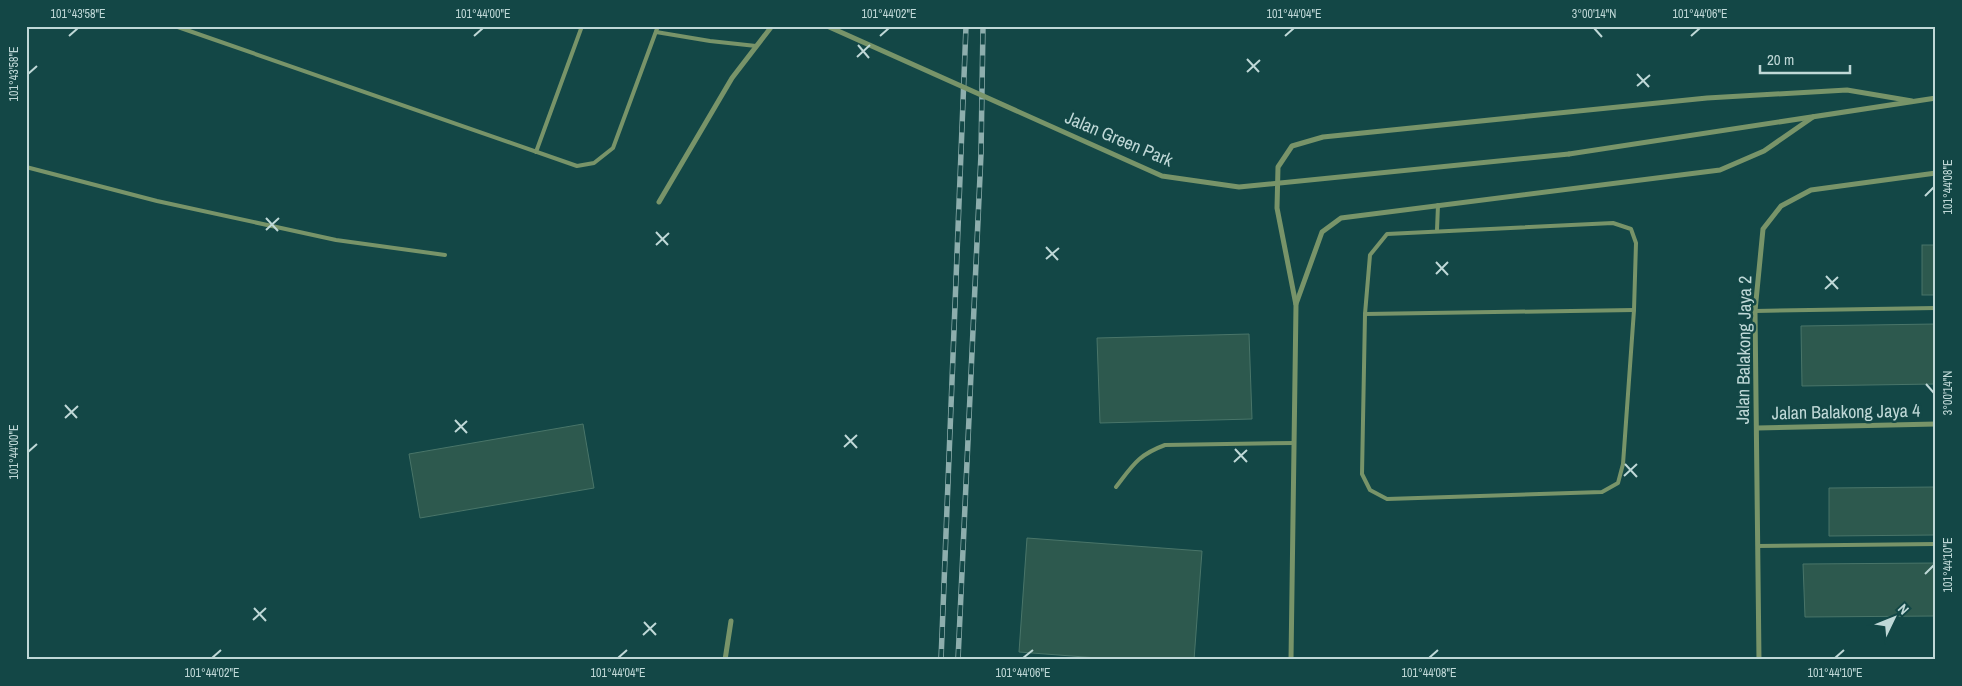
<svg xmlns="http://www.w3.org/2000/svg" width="1962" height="686" viewBox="0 0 1962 686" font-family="'Archivo Narrow',sans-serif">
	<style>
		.building { fill: #2d594e; stroke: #497569 }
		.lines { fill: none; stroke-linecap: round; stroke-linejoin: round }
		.lane { stroke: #789469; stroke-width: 4 }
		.street { stroke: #789469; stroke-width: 5 }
		.rail-casing { stroke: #8daead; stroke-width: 5.5 }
		.rail { stroke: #134746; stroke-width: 4; stroke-dasharray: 11; stroke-linecap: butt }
		.street-bridge { stroke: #789469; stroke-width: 5 }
		.ticks { fill: none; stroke: #bfd8d7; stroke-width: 2 }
		.labels { text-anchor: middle; stroke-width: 5; stroke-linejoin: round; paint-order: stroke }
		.street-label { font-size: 18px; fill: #bfd8d7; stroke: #134746 }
		.neatline { fill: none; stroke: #bfd8d7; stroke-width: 2 }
		.ticks-label { font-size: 12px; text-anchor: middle; fill: #bfd8d7 }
	</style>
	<rect width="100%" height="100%" fill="#134746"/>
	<!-- building -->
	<g class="building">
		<rect x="1922" y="245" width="14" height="50"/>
		<polygon points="1936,324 1936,384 1802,386 1801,326"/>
		<polygon points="1249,334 1252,419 1100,423 1097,338"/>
		<polygon points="583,424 594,488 420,518 409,454"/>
		<polygon points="1936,487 1936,535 1829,536 1829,488"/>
		<polygon points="1027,538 1202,551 1194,660 1124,660 1019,652"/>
		<polygon points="1936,563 1936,616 1805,617 1803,564"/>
	</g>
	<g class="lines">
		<!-- lane -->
		<g class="lane">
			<polyline points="175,26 577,166 594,163 613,148 658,26"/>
			<polyline points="656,32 710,41 756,46"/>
			<polyline points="536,152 582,26"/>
			<polyline points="26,167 157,201 336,240 445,255"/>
			<polygon points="1613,223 1631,229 1636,243 1634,310 1623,464 1618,483 1602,492 1387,499 1370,490 1362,474 1365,314 1370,255 1387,234"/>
			<polyline points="1437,230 1438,205"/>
			<polyline points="1755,311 1936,308"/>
			<polyline points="1365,314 1634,310"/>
			<path d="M 1116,487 C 1133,465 1138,455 1165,445 L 1294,443"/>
			<polyline points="1758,546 1936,544"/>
		</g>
		<!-- street -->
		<g class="street">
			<polyline points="1569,154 1936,98"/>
			<polyline points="659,202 732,78 772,26"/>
			<polyline points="1296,304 1322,232 1341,218 1720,170 1764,151 1813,117"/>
			<polyline points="1757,428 1936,424"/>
			<polyline points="725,660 731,621"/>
			<polyline points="1291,660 1296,305 1277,208 1278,167 1292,146 1323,137 1707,98 1847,90 1912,101"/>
			<polyline points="1759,660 1755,311 1763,229 1781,206 1811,190 1936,173"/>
		</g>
		<defs>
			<g id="rail">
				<polyline points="941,660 966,26"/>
				<polyline points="958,660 981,154 983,26"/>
			</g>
		</defs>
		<!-- rail casing -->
		<use href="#rail" class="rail-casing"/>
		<!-- rail -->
		<use href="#rail" class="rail"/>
		<!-- street-bridge -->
		<polyline class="street-bridge" points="827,26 1162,176 1239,187 1569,154"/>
	</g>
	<!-- ticks -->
	<path class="ticks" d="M 1594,28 L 1602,37M 69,36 L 78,28M 474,36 L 483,28M 880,36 L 889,28M 1285,36 L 1294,28M 1691,36 L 1700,28M 858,45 L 869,58M 857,57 L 870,45M 1247,59 L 1259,72M 1247,72 L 1260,60M 28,74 L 37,66M 1637,74 L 1649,87M 1637,86 L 1650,75M 1925,196 L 1934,187M 266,218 L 278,231M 266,230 L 279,218M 656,232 L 668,245M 656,245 L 669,233M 1046,247 L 1058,260M 1046,259 L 1059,248M 1436,262 L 1448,275M 1436,274 L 1448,262M 1826,276 L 1838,289M 1825,289 L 1838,277M 1926,384 L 1934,393M 65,405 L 77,418M 65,418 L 78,406M 455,420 L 467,433M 455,432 L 467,421M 845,435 L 857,448M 844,447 L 857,435M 1235,449 L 1247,462M 28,452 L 37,444M 1234,462 L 1247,450M 1625,464 L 1637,477M 1624,476 L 1637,464M 1925,574 L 1934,565M 254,608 L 266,621M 253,620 L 266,608M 644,622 L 656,635M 643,635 L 656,623M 212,658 L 221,650M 618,658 L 627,650M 1023,658 L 1033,650M 1429,658 L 1438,650M 1835,658 L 1844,650"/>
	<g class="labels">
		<!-- street labels -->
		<g class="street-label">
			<text transform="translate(1119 139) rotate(23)" y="6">Jalan Green Park</text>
			<text transform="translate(1744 350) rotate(-89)" y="6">Jalan Balakong Jaya 2</text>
			<text transform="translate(1846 412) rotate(-1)" y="6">Jalan Balakong Jaya 4</text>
		</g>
	</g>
	<!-- border -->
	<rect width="1962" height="686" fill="none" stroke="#134746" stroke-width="55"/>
	<!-- north arrow -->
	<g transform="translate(1894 618) rotate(47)" stroke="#134746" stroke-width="4" paint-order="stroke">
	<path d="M0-4L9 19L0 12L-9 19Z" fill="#bfd8d7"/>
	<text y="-8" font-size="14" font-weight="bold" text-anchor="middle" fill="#bfd8d7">N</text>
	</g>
	<!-- scale -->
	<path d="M1760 65v8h90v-8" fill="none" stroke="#bfd8d7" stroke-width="2.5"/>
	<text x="1767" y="65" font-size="15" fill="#bfd8d7" stroke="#134746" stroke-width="4" paint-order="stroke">20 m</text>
	<rect x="28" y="28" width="1906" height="630" class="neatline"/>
	<g class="ticks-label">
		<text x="78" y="18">101°43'58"E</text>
		<text x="483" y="18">101°44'00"E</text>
		<text x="889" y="18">101°44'02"E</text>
		<text x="1294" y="18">101°44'04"E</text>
		<text x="1594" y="18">3°00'14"N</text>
		<text x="1700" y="18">101°44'06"E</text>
		<text transform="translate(14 74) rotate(-90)" y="4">101°43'58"E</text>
		<text transform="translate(1948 187) rotate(-90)" y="4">101°44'08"E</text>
		<text transform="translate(1948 393) rotate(-90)" y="4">3°00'14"N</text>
		<text transform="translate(14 452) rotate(-90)" y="4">101°44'00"E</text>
		<text transform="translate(1948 565) rotate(-90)" y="4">101°44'10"E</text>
		<text x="212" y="677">101°44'02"E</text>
		<text x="618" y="677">101°44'04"E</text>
		<text x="1023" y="677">101°44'06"E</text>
		<text x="1429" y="677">101°44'08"E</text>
		<text x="1835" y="677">101°44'10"E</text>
	</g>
</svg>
